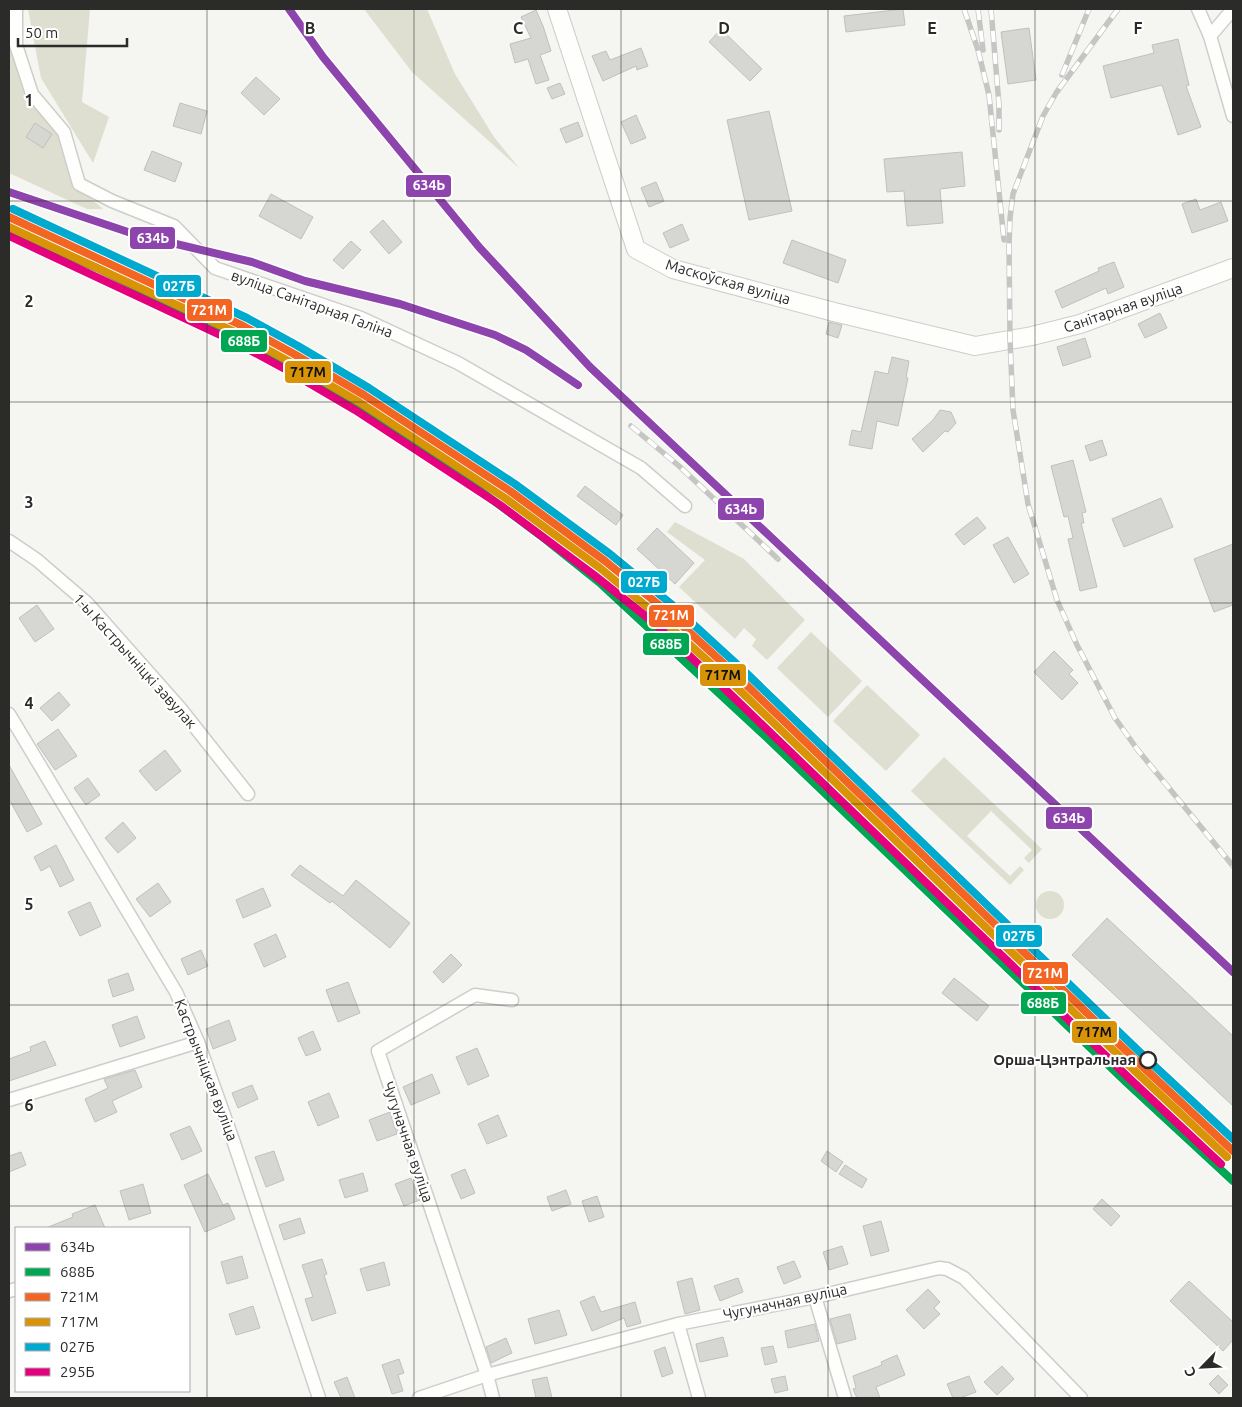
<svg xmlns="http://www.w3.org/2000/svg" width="1242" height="1407" viewBox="0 0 1242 1407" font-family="Ubuntu,sans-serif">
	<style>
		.green { fill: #dedfd0 }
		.building { fill: #d6d6d3; stroke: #c0c0bc }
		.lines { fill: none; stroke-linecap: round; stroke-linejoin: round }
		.street-casing { stroke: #cdcdca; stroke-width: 15 }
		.secondary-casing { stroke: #cdcdca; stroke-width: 20 }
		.street { stroke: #fefefd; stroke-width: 12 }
		.secondary { stroke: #fefefd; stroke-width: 18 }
		.rail-casing { stroke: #c5c5c4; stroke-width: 5.5 }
		.rail { stroke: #fff; stroke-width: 4; stroke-dasharray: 11; stroke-linecap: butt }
		.rail-1-casing { stroke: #fff; stroke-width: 11 }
		.rail-2-casing { stroke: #fff; stroke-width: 11 }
		.rail-3-casing { stroke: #fff; stroke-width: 11 }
		.rail-4-casing { stroke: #fff; stroke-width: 11 }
		.rail-5-casing { stroke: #fff; stroke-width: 11 }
		.rail-6-casing { stroke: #fff; stroke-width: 11 }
		.rail-1 { stroke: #8e44ad; stroke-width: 8 }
		.rail-2 { stroke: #00a651; stroke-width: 8 }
		.rail-3 { stroke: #f26522; stroke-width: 8 }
		.rail-4 { stroke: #d89406; stroke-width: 8 }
		.rail-5 { stroke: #00a9ce; stroke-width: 8 }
		.rail-6 { stroke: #e5007d; stroke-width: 8 }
		.grid { fill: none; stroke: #2b2c29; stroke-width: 1; stroke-opacity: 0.55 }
		.stop-dot { fill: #fff; stroke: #2b2c29; stroke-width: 2.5 }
		.labels { text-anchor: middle; stroke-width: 4.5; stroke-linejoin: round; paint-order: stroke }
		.street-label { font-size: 15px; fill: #2b2c29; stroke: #fff }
		.stop-label { font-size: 15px; font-weight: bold; fill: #2b2c29; stroke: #fff; text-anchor: end }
		.grid-label { font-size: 16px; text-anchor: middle; font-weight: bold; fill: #2b2c29; stroke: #fff; stroke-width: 4.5; stroke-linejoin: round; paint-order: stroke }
		.line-badge { stroke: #fff; stroke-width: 2 }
		.badge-label { font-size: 14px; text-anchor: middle; font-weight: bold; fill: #fff }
		.pale-badge-label { font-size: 14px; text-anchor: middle; font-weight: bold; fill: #111 }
	</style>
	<rect width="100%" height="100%" fill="#f5f5f1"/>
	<!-- green -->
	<g class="green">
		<polygon points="9,9 9,46 25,93 60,135 72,182 103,209 87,209 9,173"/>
		<polygon points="28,9 90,9 82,102 109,117 93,163 41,78"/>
		<polygon points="364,9 427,9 455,74 494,137 519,168 412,72"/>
		<polygon points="675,522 744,559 805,620 767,660 752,646 756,639 744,628 735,639 679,587 705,560 667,532"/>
		<polygon points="811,632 862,681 828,717 777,668"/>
		<polygon points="867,685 920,735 886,771 833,721"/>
		<polygon points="944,757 1042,849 1029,863 1024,858 1032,850 991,811 967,836 1010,876 1020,866 1024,870 1010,885 911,791"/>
		<circle cx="1050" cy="905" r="14"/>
	</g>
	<!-- building -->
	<g class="building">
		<polygon points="903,9 905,25 846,32 844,16"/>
		<polygon points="536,10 543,26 551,51 540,55 549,80 536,84 528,59 515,63 510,44 531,38 521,17"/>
		<polygon points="1029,28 1036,80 1008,84 1001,32"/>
		<polygon points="721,29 762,69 750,81 709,42"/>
		<polygon points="1178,39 1189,85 1186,86 1201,127 1178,135 1162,85 1111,98 1103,66 1154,53 1152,45"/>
		<polygon points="641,48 648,66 637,70 636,66 603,81 592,56 606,51 610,60"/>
		<polygon points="256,77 280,99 264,115 241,93"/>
		<polygon points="560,83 565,94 552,99 547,88"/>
		<polygon points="180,103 207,111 201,134 173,126"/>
		<polygon points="769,111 792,211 749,220 727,120"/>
		<polygon points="636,115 646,138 631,144 621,122"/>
		<polygon points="578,122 583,136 566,143 560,129"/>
		<polygon points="35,123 52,134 43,148 26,137"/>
		<polygon points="152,151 182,163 175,182 144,170"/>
		<polygon points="962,152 965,186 940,189 943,223 907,226 904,191 887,192 884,159"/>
		<polygon points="656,182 664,201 649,207 641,188"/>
		<polygon points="271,194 313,217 301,239 259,216"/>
		<polygon points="1196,199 1200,210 1221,202 1228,221 1192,233 1182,204"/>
		<polygon points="383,220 402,242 389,254 370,232"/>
		<polygon points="682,224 689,240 670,248 663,233"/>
		<polygon points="792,240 846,260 838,283 783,263"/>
		<polygon points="351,241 361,250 343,269 333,260"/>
		<polygon points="1114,262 1124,287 1108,294 1106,288 1062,308 1055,291 1099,271 1098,268"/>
		<polygon points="1160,313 1167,328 1145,338 1138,324"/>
		<polygon points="829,322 842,325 838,338 826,334"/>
		<polygon points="1085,338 1091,357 1063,366 1057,347"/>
		<polygon points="892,357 909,361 906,378 908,378 898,426 877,421 872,449 849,445 852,430 861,432 875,371 888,374"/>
		<polygon points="940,410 951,412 956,423 948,432 945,431 923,452 912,439 933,420"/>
		<polygon points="1102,440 1107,455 1090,461 1085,446"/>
		<polygon points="1073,460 1086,512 1082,513 1084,523 1081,523 1097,587 1080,591 1068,539 1073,538 1068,516 1064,517 1051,466"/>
		<polygon points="585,486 623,515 616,525 577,496"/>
		<polygon points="1161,498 1173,527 1124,547 1112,519"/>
		<polygon points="977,517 986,528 964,545 955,534"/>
		<polygon points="657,528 694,563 675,584 637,549"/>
		<polygon points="1008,537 1029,574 1014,583 993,545"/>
		<polygon points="1233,544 1233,605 1214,612 1194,559"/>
		<polygon points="37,605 54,629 35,642 19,618"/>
		<polygon points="1054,651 1073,670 1069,674 1078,683 1062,700 1034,672"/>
		<polygon points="59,692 70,705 52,721 40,708"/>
		<polygon points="58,729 77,756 55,770 37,744"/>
		<polygon points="165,750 181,771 156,791 139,771"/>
		<polygon points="9,765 42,824 27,832 9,799"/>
		<polygon points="88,778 100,795 86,805 74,788"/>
		<polygon points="123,822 136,838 118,853 105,838"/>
		<polygon points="56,845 74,880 60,887 50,866 41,871 34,857"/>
		<polygon points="300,865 343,896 356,880 410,923 390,948 332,901 330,903 291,875"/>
		<polygon points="158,883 171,902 150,917 136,899"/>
		<polygon points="263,888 271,906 243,918 236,900"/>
		<polygon points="90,902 101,926 80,936 68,912"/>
		<polygon points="1107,918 1233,1036 1233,1106 1072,955"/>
		<polygon points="276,934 286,957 264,967 254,944"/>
		<polygon points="201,950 208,966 188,975 181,959"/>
		<polygon points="451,954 462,965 443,983 433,972"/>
		<polygon points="128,973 134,990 113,997 108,980"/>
		<polygon points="954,978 989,1006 977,1021 942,993"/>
		<polygon points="348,982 360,1013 338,1022 326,990"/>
		<polygon points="137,1016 145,1038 120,1047 112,1025"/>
		<polygon points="229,1020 236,1040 213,1049 206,1029"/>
		<polygon points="313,1031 321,1050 306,1056 298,1038"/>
		<polygon points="45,1041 56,1065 9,1081 9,1059 31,1051 30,1047"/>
		<polygon points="477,1048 489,1076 468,1085 456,1057"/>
		<polygon points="135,1070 142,1087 112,1101 117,1112 95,1122 85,1099 108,1088 104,1079"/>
		<polygon points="432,1074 440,1093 411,1105 403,1087"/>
		<polygon points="252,1085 258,1099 238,1108 232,1093"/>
		<polygon points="329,1093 339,1117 318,1126 308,1102"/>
		<polygon points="390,1112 397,1134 377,1141 369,1120"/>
		<polygon points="498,1115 507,1136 487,1144 478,1124"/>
		<polygon points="190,1126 202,1151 182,1160 170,1134"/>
		<polygon points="274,1151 284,1180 266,1187 255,1157"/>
		<polygon points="827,1151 843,1162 836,1172 821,1161"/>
		<polygon points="21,1152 26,1165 9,1172 9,1156"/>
		<polygon points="845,1165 867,1179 862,1188 839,1174"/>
		<polygon points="465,1169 475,1193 461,1199 451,1175"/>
		<polygon points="363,1173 368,1191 345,1198 339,1180"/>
		<polygon points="208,1174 223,1205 228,1203 235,1219 205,1232 184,1185"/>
		<polygon points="411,1178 420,1200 404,1206 395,1184"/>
		<polygon points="143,1184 151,1213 129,1220 120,1191"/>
		<polygon points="566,1190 571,1204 552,1211 547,1197"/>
		<polygon points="597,1196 604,1217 589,1222 582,1201"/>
		<polygon points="1102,1199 1120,1216 1111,1226 1093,1209"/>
		<polygon points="95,1205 105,1228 46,1228 73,1217 72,1214"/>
		<polygon points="300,1218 305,1233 284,1240 279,1225"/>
		<polygon points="881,1221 889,1251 871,1256 863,1226"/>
		<polygon points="842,1246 848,1264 829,1270 823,1252"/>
		<polygon points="242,1256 248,1278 227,1284 221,1262"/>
		<polygon points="322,1259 327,1274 324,1275 336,1313 312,1321 305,1299 313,1297 302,1265"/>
		<polygon points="794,1261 801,1277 784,1284 777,1267"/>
		<polygon points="384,1262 390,1285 367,1291 360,1269"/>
		<polygon points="692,1278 700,1310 685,1314 677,1282"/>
		<polygon points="738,1278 743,1292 720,1301 714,1286"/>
		<polygon points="1189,1281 1233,1322 1233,1340 1223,1351 1170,1301"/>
		<polygon points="928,1289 940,1302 934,1308 940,1314 924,1329 906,1310"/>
		<polygon points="594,1296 601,1312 635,1302 641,1323 627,1327 624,1318 592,1331 580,1302"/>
		<polygon points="253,1306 260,1328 236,1335 229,1314"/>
		<polygon points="559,1310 567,1335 535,1344 528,1319"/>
		<polygon points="850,1314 856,1339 837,1344 830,1319"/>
		<polygon points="815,1324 819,1341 788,1348 785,1331"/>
		<polygon points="723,1337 728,1356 700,1362 696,1344"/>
		<polygon points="506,1338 512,1353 491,1363 486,1347"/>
		<polygon points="773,1346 777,1362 765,1365 761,1348"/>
		<polygon points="665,1347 673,1373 662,1377 654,1351"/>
		<polygon points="897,1355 905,1375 876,1387 880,1398 857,1398 853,1389 856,1388 853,1376 882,1365 881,1362"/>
		<polygon points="399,1359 404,1373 398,1375 403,1391 392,1394 382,1365"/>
		<polygon points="1002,1366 1014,1379 997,1395 984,1382"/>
		<polygon points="1218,1375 1228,1385 1219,1394 1209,1384"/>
		<polygon points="785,1376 788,1390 775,1393 771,1379"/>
		<polygon points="969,1376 976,1392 960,1398 953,1398 947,1384"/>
		<polygon points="347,1377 355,1398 341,1398 334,1382"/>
		<polygon points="547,1377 552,1398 536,1398 532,1380"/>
	</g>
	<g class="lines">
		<defs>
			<g id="street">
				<polyline points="16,9 16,45 32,94 64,132 79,184 112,201 174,226 215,268 361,318 458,363 641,468 685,506"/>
				<polyline points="1198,9 1210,36"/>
				<polyline points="1233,9 1210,36 1233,116"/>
				<polyline points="9,541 37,560 87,603 180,708 248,794"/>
				<polyline points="9,714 176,992 198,1042 234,1143 319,1398"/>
				<polyline points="9,1100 198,1042"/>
				<polyline points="9,1291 16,1289"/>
				<polyline points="815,1297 845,1398"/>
				<polyline points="678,1324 699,1398"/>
				<polyline points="419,1398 487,1375 678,1324 815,1297 939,1268 947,1269 964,1278 1081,1398"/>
				<polyline points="493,1398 487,1375 378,1051 475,995 512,1000"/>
			</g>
			<polyline id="secondary" points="557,9 636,249 673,269 834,312 975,346 1032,336 1080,324 1233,268"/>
		</defs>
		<!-- street casing -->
		<use href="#street" class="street-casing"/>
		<!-- secondary casing -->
		<use href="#secondary" class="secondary-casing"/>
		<!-- street -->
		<use href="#street" class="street"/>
		<!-- secondary -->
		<use href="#secondary" class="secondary"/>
		<defs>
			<g id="rail">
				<polyline points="964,9 978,50 989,95 1004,240"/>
				<polyline points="978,9 983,50"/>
				<polyline points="991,9 999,105 999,130"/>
				<polyline points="1118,9 1056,93 1043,116 1013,194 1010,218 1009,246 1010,339 1013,410 1028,504 1057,600 1077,645 1115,718 1137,749 1233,866"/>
				<polyline points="1062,75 1089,9"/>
				<polyline points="631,426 679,466 778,559"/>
			</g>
		</defs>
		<!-- rail casing -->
		<use href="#rail" class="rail-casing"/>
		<!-- rail -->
		<use href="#rail" class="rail"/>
		<defs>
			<g id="rail-1">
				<polyline points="289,9 323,57 479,247 590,367 1233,972"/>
				<polyline points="9,192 134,234 252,262 305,281 400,304 495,335 526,350 578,385"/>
			</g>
			<polyline id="rail-2" points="9,230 97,268 238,338 287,365 400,436 478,489 541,536 601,584 764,735 1126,1082 1233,1181"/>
			<polyline id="rail-3" points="9,217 243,326 294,354 364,395 510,491 605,561 664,609 735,674 1142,1066 1233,1151"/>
			<polyline id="rail-4" points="9,227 239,334 290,362 359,402 505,498 600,568 658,616 729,680 1136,1072 1227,1157"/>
			<polyline id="rail-5" points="13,209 247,318 298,346 369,388 515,484 610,554 670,603 741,668 1148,1060 1233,1139"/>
			<polyline id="rail-6" points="9,236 235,342 285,369 355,410 500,505 594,575 653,622 723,687 1130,1079 1221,1164"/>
		</defs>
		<!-- rail-1 casing -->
		<use href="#rail-1" class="rail-1-casing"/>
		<!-- rail-2 casing -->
		<use href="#rail-2" class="rail-2-casing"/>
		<!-- rail-3 casing -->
		<use href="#rail-3" class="rail-3-casing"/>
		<!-- rail-4 casing -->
		<use href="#rail-4" class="rail-4-casing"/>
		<!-- rail-5 casing -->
		<use href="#rail-5" class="rail-5-casing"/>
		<!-- rail-6 casing -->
		<use href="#rail-6" class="rail-6-casing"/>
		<!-- rail-1 -->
		<use href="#rail-1" class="rail-1"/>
		<!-- rail-2 -->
		<use href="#rail-2" class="rail-2"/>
		<!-- rail-3 -->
		<use href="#rail-3" class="rail-3"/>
		<!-- rail-4 -->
		<use href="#rail-4" class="rail-4"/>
		<!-- rail-5 -->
		<use href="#rail-5" class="rail-5"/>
		<!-- rail-6 -->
		<use href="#rail-6" class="rail-6"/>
	</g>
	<!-- grid -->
	<path class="grid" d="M 207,9 L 207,1398M 414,9 L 414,1398M 621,9 L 621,1398M 828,9 L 828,1398M 1035,9 L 1035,1398M 9,201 L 1233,201M 9,402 L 1233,402M 9,603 L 1233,603M 9,804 L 1233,804M 9,1005 L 1233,1005M 9,1206 L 1233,1206"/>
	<!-- markers -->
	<circle class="stop-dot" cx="1148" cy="1060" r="8"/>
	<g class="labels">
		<!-- street labels -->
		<g class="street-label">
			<text transform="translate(728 282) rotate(16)" y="5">Маскоўская вуліца</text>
			<text transform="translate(312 304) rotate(20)" y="5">вуліца Санітарная Галіна</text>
			<text transform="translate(1123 308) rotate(-19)" y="5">Санітарная вуліца</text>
			<text transform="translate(135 661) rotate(48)" y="5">1-ы Кастрычніцкі завулак</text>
			<text transform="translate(206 1070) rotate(69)" y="5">Кастрычніцкая вуліца</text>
			<text transform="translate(408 1142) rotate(71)" y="5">Чугуначная вуліца</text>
			<text transform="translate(785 1302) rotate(-12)" y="5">Чугуначная вуліца</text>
		</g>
		<!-- stop labels -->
		<g class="stop-label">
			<text x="1136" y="1065">Орша-Цэнтральная</text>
		</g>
	</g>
	<g class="grid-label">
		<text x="310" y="34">B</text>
		<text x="518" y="34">C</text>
		<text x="724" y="34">D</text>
		<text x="932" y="34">E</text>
		<text x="1138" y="34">F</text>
		<text x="29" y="106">1</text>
		<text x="29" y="307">2</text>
		<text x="29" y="508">3</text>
		<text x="29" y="709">4</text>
		<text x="29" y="910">5</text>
		<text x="29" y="1111">6</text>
	</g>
	<g class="line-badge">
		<rect x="405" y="174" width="47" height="24" rx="5" fill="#8e44ad"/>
		<rect x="129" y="226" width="47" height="24" rx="5" fill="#8e44ad"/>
		<rect x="155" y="274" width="47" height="24" rx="5" fill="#00a9ce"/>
		<rect x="186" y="298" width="47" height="24" rx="5" fill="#f26522"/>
		<rect x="220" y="329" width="48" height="24" rx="5" fill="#00a651"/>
		<rect x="284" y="360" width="48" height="24" rx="5" fill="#d89406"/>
		<rect x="717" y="497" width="48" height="24" rx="5" fill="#8e44ad"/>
		<rect x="620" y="570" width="48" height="24" rx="5" fill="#00a9ce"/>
		<rect x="648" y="604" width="47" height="24" rx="5" fill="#f26522"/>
		<rect x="642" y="632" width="48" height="24" rx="5" fill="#00a651"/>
		<rect x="699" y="663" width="48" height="24" rx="5" fill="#d89406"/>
		<rect x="1045" y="806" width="48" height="24" rx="5" fill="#8e44ad"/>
		<rect x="995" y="924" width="48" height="24" rx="5" fill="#00a9ce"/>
		<rect x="1022" y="961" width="47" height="24" rx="5" fill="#f26522"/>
		<rect x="1020" y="991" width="47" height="24" rx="5" fill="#00a651"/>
		<rect x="1071" y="1020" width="47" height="24" rx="5" fill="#d89406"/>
	</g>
	<g class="badge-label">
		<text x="429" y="190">634Ь</text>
		<text x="153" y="243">634Ь</text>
		<text x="179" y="291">027Б</text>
		<text x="209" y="315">721М</text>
		<text x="244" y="346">688Б</text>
		<text x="741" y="514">634Ь</text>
		<text x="644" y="587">027Б</text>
		<text x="671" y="620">721М</text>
		<text x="666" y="649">688Б</text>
		<text x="1069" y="823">634Ь</text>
		<text x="1019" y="941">027Б</text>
		<text x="1045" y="978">721М</text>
		<text x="1043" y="1008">688Б</text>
	</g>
	<g class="pale-badge-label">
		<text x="308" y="377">717М</text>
		<text x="723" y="680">717М</text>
		<text x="1094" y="1037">717М</text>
	</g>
	<!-- border -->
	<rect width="1242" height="1407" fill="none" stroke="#2b2c29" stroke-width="20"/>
	<!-- legend -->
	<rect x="15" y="1227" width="175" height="165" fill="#ffffff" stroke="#aaaba9"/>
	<rect x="25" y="1243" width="25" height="8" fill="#8e44ad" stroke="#aaaba9"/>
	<text x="60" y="1252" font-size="15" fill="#2b2c29">634Ь</text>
	<rect x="25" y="1268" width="25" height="8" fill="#00a651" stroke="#aaaba9"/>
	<text x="60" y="1277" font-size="15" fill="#2b2c29">688Б</text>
	<rect x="25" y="1293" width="25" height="8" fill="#f26522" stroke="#aaaba9"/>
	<text x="60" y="1302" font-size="15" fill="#2b2c29">721М</text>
	<rect x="25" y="1318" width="25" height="8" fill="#d89406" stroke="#aaaba9"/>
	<text x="60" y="1327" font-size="15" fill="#2b2c29">717М</text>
	<rect x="25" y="1343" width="25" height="8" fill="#00a9ce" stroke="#aaaba9"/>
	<text x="60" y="1352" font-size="15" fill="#2b2c29">027Б</text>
	<rect x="25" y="1368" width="25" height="8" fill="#e5007d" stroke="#aaaba9"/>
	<text x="60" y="1377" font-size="15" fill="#2b2c29">295Б</text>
	<!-- north arrow -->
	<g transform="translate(1202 1367) rotate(246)" stroke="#ffffff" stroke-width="4" paint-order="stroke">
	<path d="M0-4L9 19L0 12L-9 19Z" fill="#2b2c29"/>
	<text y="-8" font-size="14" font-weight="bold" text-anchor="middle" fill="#2b2c29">С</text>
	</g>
	<!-- scale -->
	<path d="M18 38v8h109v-8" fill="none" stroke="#2b2c29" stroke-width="2.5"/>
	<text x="25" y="38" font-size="15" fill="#2b2c29" stroke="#ffffff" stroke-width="4" paint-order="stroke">50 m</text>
</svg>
